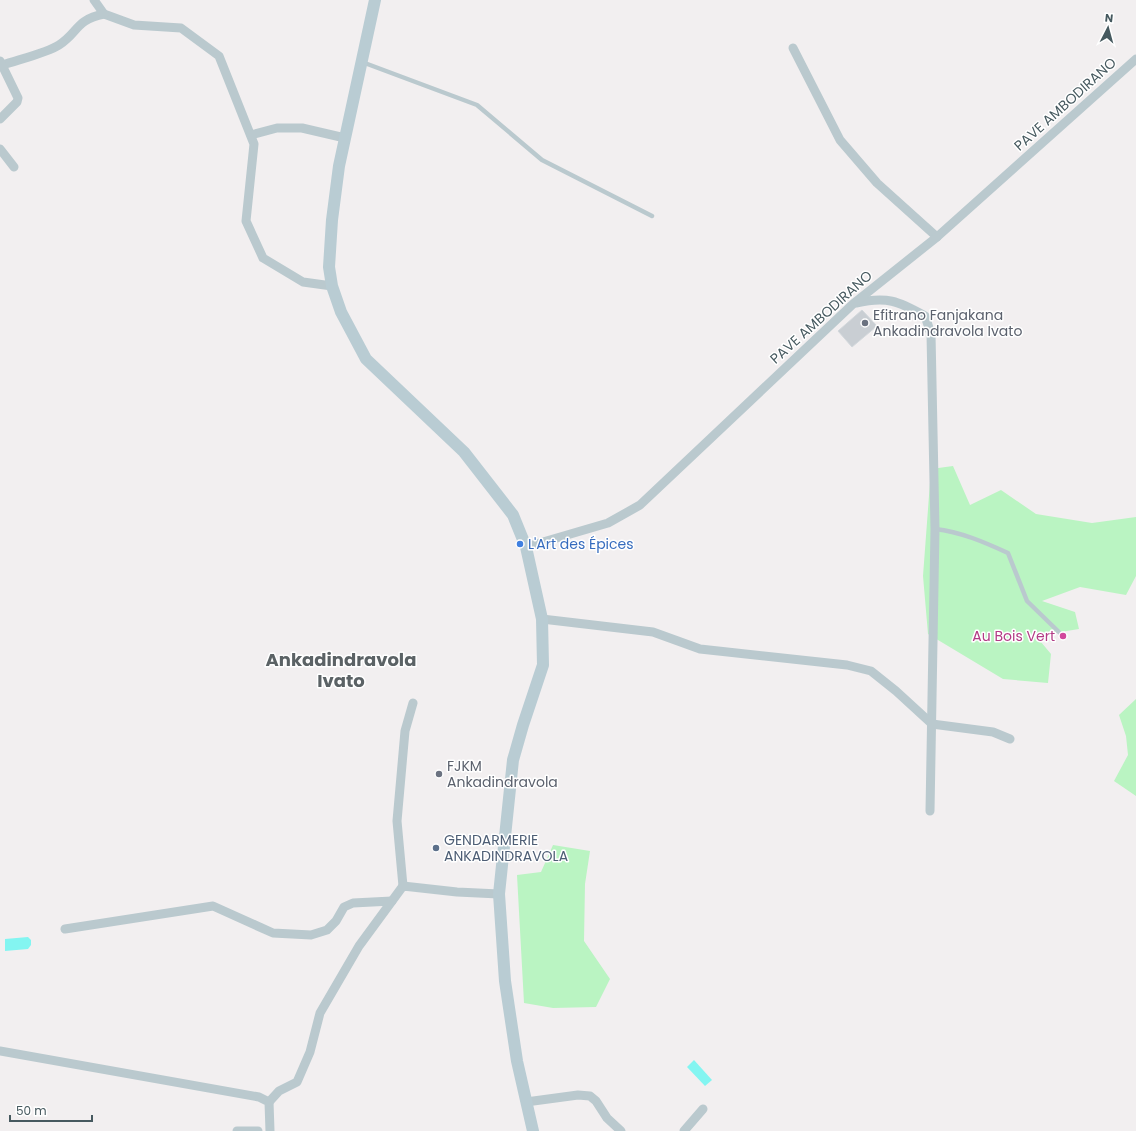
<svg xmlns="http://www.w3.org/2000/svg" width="1136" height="1131" viewBox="0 0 1136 1131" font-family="Poppins,sans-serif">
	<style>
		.green { fill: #baf4c2 }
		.water { fill: #83f5f1 }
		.building { fill: #c9ced3; stroke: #d3d8dc }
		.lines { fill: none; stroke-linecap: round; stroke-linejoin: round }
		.lane { stroke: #bac9ce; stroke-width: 4.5 }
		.street { stroke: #bac9ce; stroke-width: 9 }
		.secondary { stroke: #b9ccd3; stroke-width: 12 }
		.worship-dot { fill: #6b7280; stroke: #fff; stroke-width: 1.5 }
		.shop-dot { fill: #3f7fe0; stroke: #fff; stroke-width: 1.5 }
		.hotel-dot { fill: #d1479c; stroke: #fff; stroke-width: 1.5 }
		.service-dot { fill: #5c6f8a; stroke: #fff; stroke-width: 1.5 }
		.labels { text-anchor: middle; stroke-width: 3; stroke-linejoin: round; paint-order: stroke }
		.street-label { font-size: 14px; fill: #46595f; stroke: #fff }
		.worship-label { font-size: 14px; fill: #5b616d; stroke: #fff; text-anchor: start }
		.shop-label { font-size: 14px; fill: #366cbe; stroke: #fff; text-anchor: start }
		.hotel-label { font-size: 14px; fill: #b23c85; stroke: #fff; text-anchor: end }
		.service-label { font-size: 14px; fill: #4e5e75; stroke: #fff; text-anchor: start }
		.district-label { font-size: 18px; font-weight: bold; fill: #5b6265; stroke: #fff }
	</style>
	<rect width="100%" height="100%" fill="#f2eff0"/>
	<!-- green -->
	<g class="green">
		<polygon points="953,466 970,505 1001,490 1036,514 1092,523 1136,517 1136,576 1126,595 1080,587 1042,601 1075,612 1079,629 1036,636 1051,654 1048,683 1003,679 928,634 923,576 931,469"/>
		<polygon points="1136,699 1136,796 1114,781 1128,755 1126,736 1119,715"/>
		<polygon points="553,845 590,851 585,884 584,941 610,979 596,1007 553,1008 524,1003 517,875 541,872"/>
	</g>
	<!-- water -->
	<g class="water">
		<polygon points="28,937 31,940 31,945 28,949 5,951 5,939"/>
		<polygon points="694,1060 712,1080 705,1086 687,1067"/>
	</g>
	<!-- building -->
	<polygon class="building" points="862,310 877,326 852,347 838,331"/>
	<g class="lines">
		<!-- lane -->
		<g class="lane">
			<polyline points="362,62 477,105 542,160 652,216"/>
			<path d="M 935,529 C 961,532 984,542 1008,553 L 1027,601 L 1063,636"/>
		</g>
		<!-- street -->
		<g class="street">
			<polyline points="94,0 104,14 134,25 181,28 219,56 254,144 246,221 263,258 303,282 332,286"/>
			<polyline points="793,48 840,140 877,183 937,237"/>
			<path d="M 3,65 C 17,60 47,53 59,45 C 79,32 75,20 104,14"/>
			<polyline points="0,119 17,102 18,98 0,61"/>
			<polyline points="251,135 277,128 302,128 345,138"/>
			<polyline points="0,149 14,167"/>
			<path d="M 856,303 C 887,296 898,301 925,316 L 931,334 L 935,529 L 930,811"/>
			<polyline points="526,547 608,523 640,505 853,304 937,237 1136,59"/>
			<polyline points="542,619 653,632 700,649 847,665 871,671 896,691 932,724 993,732 1010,739"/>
			<polyline points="403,886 397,821 405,731 413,703"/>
			<polyline points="65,929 213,906 273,933 311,935 327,930 336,921 344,907 353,903 392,901"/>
			<polyline points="0,1051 259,1097 269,1102 270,1131"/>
			<polyline points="269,1102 279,1091 297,1082 310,1052 320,1013 359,946 403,886 457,892 499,894"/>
			<polyline points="526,1102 578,1095 590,1096 596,1101 607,1118 621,1131"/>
			<polyline points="237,1131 258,1131"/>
			<polyline points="684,1131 703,1109"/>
		</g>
		<!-- secondary -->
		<polyline class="secondary" points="375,0 339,166 332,220 329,267 332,286 341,312 366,359 464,452 513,515 526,547 542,619 543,665 523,725 513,760 499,894 505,981 517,1061 533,1131"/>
	</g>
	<!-- markers -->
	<g class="worship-dot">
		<circle cx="865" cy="323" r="4"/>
		<circle cx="439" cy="774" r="4"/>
	</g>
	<circle class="shop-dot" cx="520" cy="544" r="4"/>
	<circle class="hotel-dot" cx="1063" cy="636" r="4"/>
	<circle class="service-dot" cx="436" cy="848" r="4"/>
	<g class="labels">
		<!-- street labels -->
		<g class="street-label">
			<text transform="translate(1065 104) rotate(-42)" y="5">PAVE AMBODIRANO</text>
			<text transform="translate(821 317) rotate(-42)" y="5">PAVE AMBODIRANO</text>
		</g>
		<!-- worship labels -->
		<g class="worship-label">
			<text x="873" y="320">Efitrano Fanjakana<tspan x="873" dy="16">Ankadindravola Ivato</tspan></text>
			<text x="447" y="771">FJKM<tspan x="447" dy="16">Ankadindravola</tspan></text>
		</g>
		<!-- shop labels -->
		<g class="shop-label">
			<text x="528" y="549">L'Art des Épices</text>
		</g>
		<!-- hotel labels -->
		<g class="hotel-label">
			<text x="1055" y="641">Au Bois Vert</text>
		</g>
		<!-- service labels -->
		<g class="service-label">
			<text x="444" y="845">GENDARMERIE<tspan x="444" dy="16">ANKADINDRAVOLA</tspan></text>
		</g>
		<!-- district labels -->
		<g class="district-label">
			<text x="341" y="666">Ankadindravola<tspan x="341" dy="21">Ivato</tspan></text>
		</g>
	</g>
	<!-- north arrow -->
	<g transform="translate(1108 28) rotate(6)" stroke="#ffffff" stroke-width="3" paint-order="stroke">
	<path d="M0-3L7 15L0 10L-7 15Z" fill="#46595f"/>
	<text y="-6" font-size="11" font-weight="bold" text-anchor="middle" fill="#46595f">N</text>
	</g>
	<!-- scale -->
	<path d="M10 1115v6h82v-6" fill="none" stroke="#46595f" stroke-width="2"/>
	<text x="16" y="1115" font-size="12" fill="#46595f" stroke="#ffffff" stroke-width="3" paint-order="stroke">50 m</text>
</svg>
